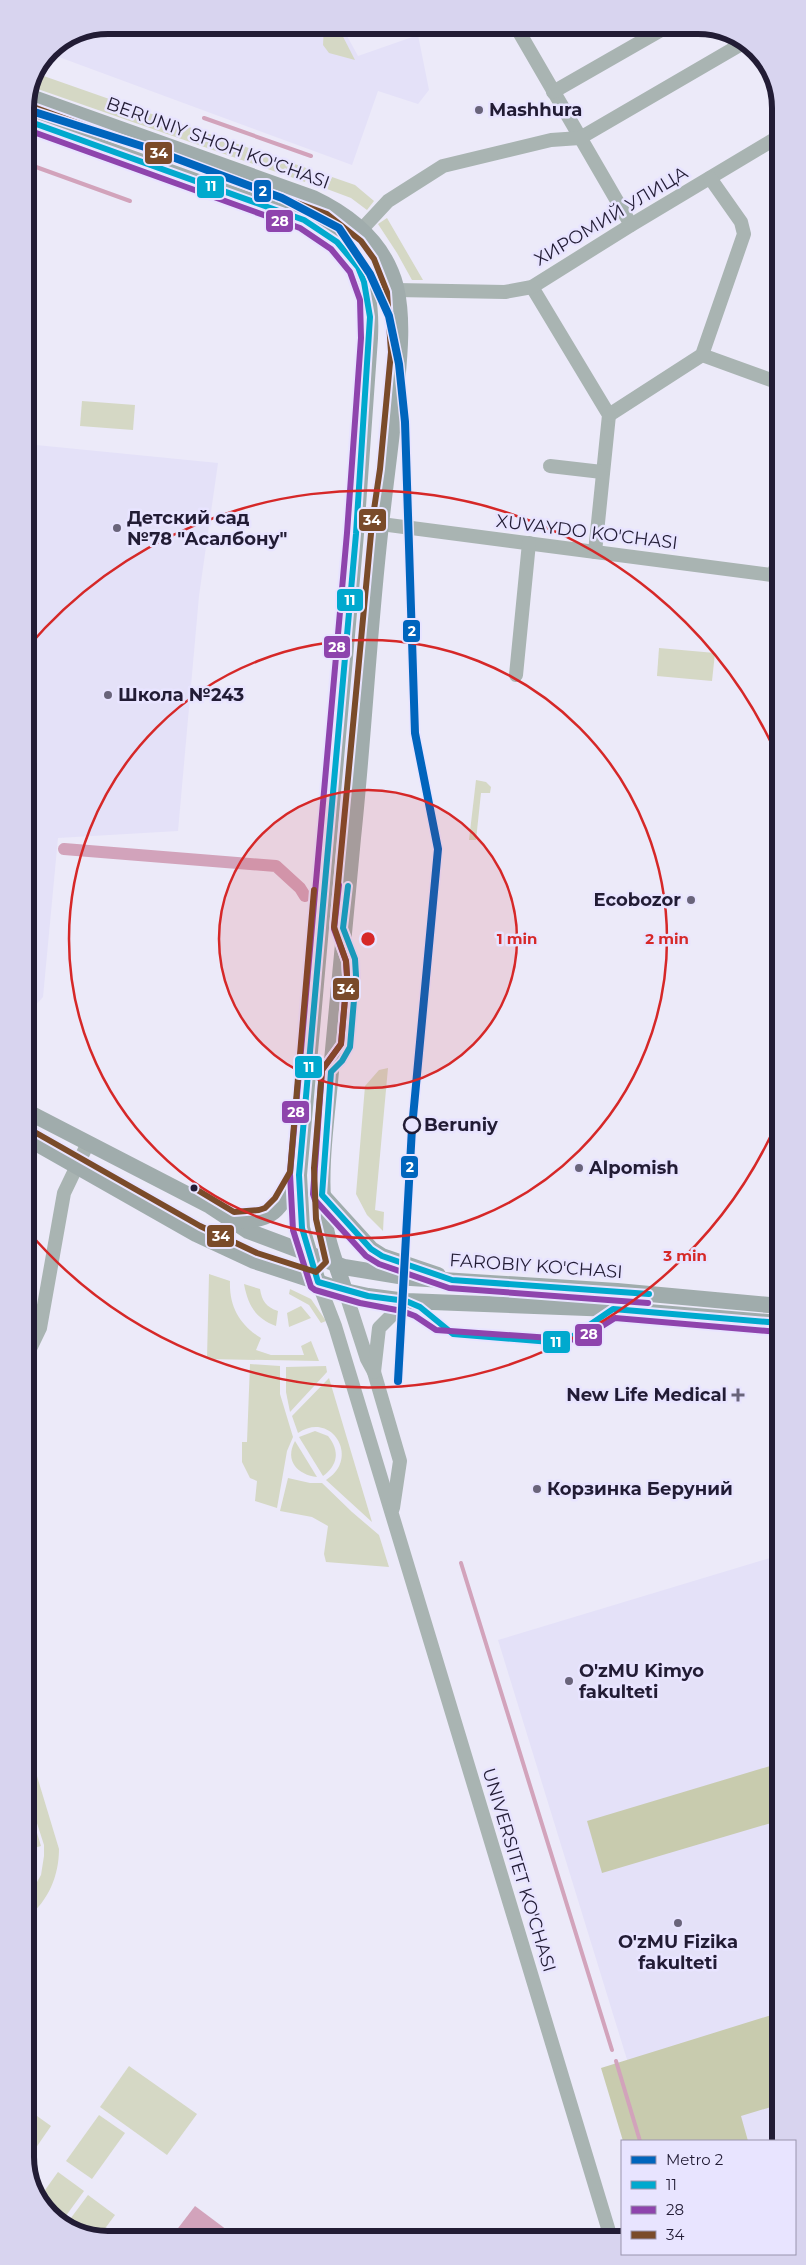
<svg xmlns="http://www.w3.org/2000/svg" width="806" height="2265" viewBox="0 0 806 2265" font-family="Montserrat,sans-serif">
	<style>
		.built { fill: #e4e1f8 }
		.green { fill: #d5d8c5 }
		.forest { fill: #c8cbae }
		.water { fill: #d2a3bb }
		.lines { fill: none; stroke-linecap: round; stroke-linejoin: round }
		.stream { stroke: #d2a3bb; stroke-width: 4 }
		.canal { stroke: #d2a3bb; stroke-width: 12 }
		.minor { stroke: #a9b4b2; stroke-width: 14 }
		.major { stroke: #a0acac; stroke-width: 16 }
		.bus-1-casing { stroke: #e8e4ff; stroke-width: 10 }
		.bus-2-casing { stroke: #e8e4ff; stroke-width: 10 }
		.bus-3-casing { stroke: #e8e4ff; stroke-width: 10 }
		.bus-1 { stroke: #00a9ce; stroke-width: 6 }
		.bus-2 { stroke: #8e44ad; stroke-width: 6 }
		.bus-3 { stroke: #7a4b2a; stroke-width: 6 }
		.metro-1-casing { stroke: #e8e4ff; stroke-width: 11 }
		.metro-1 { stroke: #0065bd; stroke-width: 8 }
		.ring { fill: none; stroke: #d62828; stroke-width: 2.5 }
		.poi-dot { fill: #69647a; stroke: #e8e4ff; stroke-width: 2 }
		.stop-dot { fill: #e8e4ff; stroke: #221c35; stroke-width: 2.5 }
		.bus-dot { fill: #221c35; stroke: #e8e4ff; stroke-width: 2 }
		.labels { text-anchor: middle; stroke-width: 5; stroke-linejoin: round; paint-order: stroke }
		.poi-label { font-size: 18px; font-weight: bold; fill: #221c35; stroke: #e8e4ff; text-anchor: start }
		.street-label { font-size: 18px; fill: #221c35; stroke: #e8e4ff }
		.stop-label { font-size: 18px; font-weight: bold; fill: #221c35; stroke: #e8e4ff; text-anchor: start }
		.rim { fill: none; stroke: #221c35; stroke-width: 6 }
		.centre { fill: #d62828; stroke: #e8e4ff; stroke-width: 2.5 }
		.ring-label { font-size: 15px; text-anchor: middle; font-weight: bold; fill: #d62828; stroke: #e8e4ff; stroke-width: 5; stroke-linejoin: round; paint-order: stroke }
		.line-badge { stroke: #e8e4ff; stroke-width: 2 }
		.badge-label { font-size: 14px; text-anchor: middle; font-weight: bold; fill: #fff }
	</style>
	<rect width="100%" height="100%" fill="#eceaf9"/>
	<!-- built -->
	<g class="built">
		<polygon points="108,25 341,25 358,56 418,35 429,90 418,104 378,91 352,165 48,53 49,49"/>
		<polygon points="26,444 218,463 199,596 178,831 58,838 43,997 29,1012 26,1023"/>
		<polygon points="779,1039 780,1276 777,1276 777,1129"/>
		<polygon points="780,1555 781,2141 652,2141 498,1640"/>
	</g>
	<!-- green -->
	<g class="green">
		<polygon points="324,25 337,25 355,60 329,53 323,45"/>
		<polygon points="38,74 309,169 305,182 32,87"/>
		<polygon points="332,177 355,185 374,201 367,210 351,198 327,189"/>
		<polygon points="387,218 423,280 412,280 397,253 378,224"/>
		<polygon points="82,401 135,405 133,430 80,426"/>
		<polygon points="659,648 715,653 712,681 657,676"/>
		<polygon points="476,780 486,782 491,787 490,793 481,793 476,840 469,840"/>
		<polygon points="388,1068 375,1210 384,1212 383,1231 367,1215 356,1194 365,1086 379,1070"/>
		<path d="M 209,1274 L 230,1281 C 229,1307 240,1325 261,1338 L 256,1350 L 271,1355 L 304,1355 L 301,1346 L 311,1341 L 319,1361 L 207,1359 Z"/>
		<path d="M 244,1284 L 260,1289 C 262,1301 266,1307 278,1311 L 276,1326 C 255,1318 248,1305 244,1284 Z"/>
		<polygon points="290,1289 311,1299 326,1321 321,1323 309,1305 289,1294"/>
		<polygon points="301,1306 311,1318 289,1327 287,1313"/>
		<polygon points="250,1364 280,1366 280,1394 293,1437 287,1451 277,1508 255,1501 257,1481 250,1478 242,1462 242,1442 247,1442"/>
		<polygon points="326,1366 327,1372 290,1412 286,1392 286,1367"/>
		<path d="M 329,1378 L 372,1522 L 326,1480 C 361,1459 332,1410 298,1433 L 292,1416 Z"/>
		<path d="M 315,1431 L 328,1436 C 340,1451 338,1465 323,1476 L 299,1437 Z"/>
		<path d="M 295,1441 L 317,1477 C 298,1475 284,1461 295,1441 Z"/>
		<polygon points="288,1478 310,1483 322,1483 352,1512 379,1535 389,1567 326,1562 324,1554 328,1526 312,1517 280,1511"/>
		<path d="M 27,1743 L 59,1849 C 59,1876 48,1901 28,1917 L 28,1898 L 41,1875 L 44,1856 L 44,1845 L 27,1792 Z"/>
		<polygon points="27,1800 41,1846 27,1850"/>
		<polygon points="129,2066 197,2114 167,2155 100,2107"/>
		<polygon points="99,2115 125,2133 92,2179 66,2161"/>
		<polygon points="37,2116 51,2126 33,2152 28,2149 28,2129"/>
		<polygon points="58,2172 84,2191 60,2224 40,2197"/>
		<polygon points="88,2195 115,2215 98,2238 65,2226"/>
	</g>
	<!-- forest -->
	<g class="forest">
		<polygon points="780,1763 781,1820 602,1873 587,1821"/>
		<polygon points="781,2012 781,2104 741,2116 748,2141 623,2141 601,2068"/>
	</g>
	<!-- water -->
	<polygon class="water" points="195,2206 239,2239 169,2240"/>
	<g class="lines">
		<!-- stream -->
		<g class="stream">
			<polyline points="204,118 311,156"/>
			<polyline points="25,163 130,201"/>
			<polyline points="461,1563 612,2050"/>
			<polyline points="616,2061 640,2141"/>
		</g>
		<!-- canal -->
		<polyline class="canal" points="64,849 276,866 300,888 305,896"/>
		<!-- minor -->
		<g class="minor">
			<polyline points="515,25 631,225"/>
			<polyline points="553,92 670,25"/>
			<polyline points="362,229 388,201 443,166 551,140 580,138 745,42"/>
			<polyline points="532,287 609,415 595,552"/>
			<polyline points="396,290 505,292 532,287 631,225 778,137"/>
			<polyline points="702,355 779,383"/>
			<polyline points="609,415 702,355 744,234 741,222 710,178"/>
			<polyline points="550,466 602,472"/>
			<polyline points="381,524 779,576"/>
			<polyline points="773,575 779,559"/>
			<polyline points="516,675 529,543"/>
			<polyline points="318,1282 335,1326 611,2238"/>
			<polyline points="345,1291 367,1359 374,1372 400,1461 393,1508"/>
			<polyline points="27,1355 40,1328 64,1193 88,1143"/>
			<polyline points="374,1372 379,1328 406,1301"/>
		</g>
		<!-- major -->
		<g class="major">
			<path d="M 28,96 L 313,198 C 351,216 385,244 396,287 C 403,318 400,352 397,383 C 393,431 386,478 381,525 C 369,629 364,734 353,838 C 345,916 339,994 331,1071 C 327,1118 319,1167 324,1214 C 326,1240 337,1266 345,1291"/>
			<path d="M 25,120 L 304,220 C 357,249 373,278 370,338 L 356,534 L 299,1175 L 302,1228 L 318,1282"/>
			<polyline points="26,1111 210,1206 248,1231 344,1267 411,1278 617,1291 780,1306"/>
			<polyline points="27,1138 196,1234 254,1261 345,1291 368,1296 406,1301 613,1309 780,1323"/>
			<polyline points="322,1195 371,1249 382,1256 438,1275"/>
			<path d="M 232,1221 C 276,1220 276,1213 298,1176"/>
		</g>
		<defs>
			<g id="bus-1">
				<polyline points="25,120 304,220 337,242 358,267 364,282 370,317 356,534 299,1175 302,1228 318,1282 368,1296 406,1301 420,1307 453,1334 563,1343 613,1309 780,1323"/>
				<polyline points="348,886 343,928 355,959 356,976 350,1047 342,1061 331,1072 322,1195 371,1249 382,1256 452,1280 649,1294"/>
			</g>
			<g id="bus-2">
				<polyline points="25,129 300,228 331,249 350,272 360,300 361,338 347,533 290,1174 293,1230 311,1287 315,1290 360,1303 402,1311 415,1316 436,1330 580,1340 615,1318 779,1332"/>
				<polyline points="339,885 334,929 346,961 347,976 341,1044 322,1070 313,1194 315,1200 366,1256 379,1264 449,1288 648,1303"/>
			</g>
			<g id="bus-3">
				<polyline points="25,104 327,214 361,241 374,259 387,292 391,352 380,469 372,523 334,927 346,961 347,976 341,1044 322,1070 314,1168 316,1219 326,1262 316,1272 257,1253 200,1226 31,1130"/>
				<polyline points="194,1188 234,1212 259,1210 265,1208 275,1198 290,1172 314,890"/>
			</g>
		</defs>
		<!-- bus-1 casing -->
		<use href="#bus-1" class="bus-1-casing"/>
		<!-- bus-2 casing -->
		<use href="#bus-2" class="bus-2-casing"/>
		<!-- bus-3 casing -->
		<use href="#bus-3" class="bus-3-casing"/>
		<!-- bus-1 -->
		<use href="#bus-1" class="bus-1"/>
		<!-- bus-2 -->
		<use href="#bus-2" class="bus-2"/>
		<!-- bus-3 -->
		<use href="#bus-3" class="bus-3"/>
		<defs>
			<polyline id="metro-1" points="25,109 151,149 282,198 339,228 370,274 389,316 399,364 405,422 415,733 438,849 412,1128 398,1381"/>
		</defs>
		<!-- metro-1 casing -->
		<use href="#metro-1" class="metro-1-casing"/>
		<!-- metro-1 -->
		<use href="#metro-1" class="metro-1"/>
	</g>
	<!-- distance rings -->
	<circle cx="368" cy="939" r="149" fill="#d62828" fill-opacity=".12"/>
	<g class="ring">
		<circle cx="368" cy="939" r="149"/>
		<circle cx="368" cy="939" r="299"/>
		<path d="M779 1118A448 448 0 0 1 27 1230M27 648A448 448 0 0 1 779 760"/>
	</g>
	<!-- markers -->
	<g class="poi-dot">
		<circle cx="479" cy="110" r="5"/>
		<circle cx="117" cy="528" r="5"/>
		<circle cx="108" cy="695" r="5"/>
		<circle cx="691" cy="900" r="5"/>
		<circle cx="579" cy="1168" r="5"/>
		<path d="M735.5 1387.5h5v5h5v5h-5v5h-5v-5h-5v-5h5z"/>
		<circle cx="537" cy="1489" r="5"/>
		<circle cx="569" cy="1681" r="5"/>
		<circle cx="678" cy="1923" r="5"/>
	</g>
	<circle class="stop-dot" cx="412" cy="1125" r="8"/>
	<circle class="bus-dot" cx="194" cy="1188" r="4.5"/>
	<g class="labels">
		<!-- poi labels -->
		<g class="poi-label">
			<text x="489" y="116">Mashhura</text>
			<text x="127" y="524">Детский сад<tspan x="127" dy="21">№78 "Асалбону"</tspan></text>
			<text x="118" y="701">Школа №243</text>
			<text x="681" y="906" text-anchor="end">Ecobozor</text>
			<text x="589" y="1174">Alpomish</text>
			<text x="727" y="1401" text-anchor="end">New Life Medical</text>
			<text x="547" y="1495">Корзинка Беруний</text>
			<text x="579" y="1677">O'zMU Kimyo<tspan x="579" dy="21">fakulteti</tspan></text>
			<text x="678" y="1948" text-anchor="middle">O'zMU Fizika<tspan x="678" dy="21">fakulteti</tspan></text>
		</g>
		<!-- street labels -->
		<g class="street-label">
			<text transform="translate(218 143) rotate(20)" y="6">BERUNIY SHOH KO'CHASI</text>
			<text transform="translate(611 216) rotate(-31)" y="6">ХИРОМИЙ УЛИЦА</text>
			<text transform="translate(587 532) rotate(7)" y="6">XUVAYDO KO'CHASI</text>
			<text transform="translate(536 1266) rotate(4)" y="6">FAROBIY KO'CHASI</text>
			<text transform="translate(519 1870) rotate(73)" y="6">UNIVERSITET KO'CHASI</text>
		</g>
		<!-- stop labels -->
		<g class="stop-label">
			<text x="424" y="1131">Beruniy</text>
		</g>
	</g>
	<!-- crop -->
	<path d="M0 0H806V2265H0ZM108 34H698A74 74 0 0 1 772 108V2157A74 74 0 0 1 698 2231H108A74 74 0 0 1 34 2157V108A74 74 0 0 1 108 34Z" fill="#d8d4ef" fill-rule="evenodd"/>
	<path class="rim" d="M108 34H698A74 74 0 0 1 772 108V2157A74 74 0 0 1 698 2231H108A74 74 0 0 1 34 2157V108A74 74 0 0 1 108 34Z"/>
	<circle cx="368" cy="939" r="8" class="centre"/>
	<g class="ring-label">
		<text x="517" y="944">1 min</text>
		<text x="667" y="944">2 min</text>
		<text x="685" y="1261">3 min</text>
	</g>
	<g class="line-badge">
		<rect x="144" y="141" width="29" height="24" rx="5" fill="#7a4b2a"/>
		<rect x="196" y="175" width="29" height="24" rx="5" fill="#00a9ce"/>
		<rect x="253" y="179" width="19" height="24" rx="5" fill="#0065bd"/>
		<rect x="265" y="209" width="29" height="24" rx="5" fill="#8e44ad"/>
		<rect x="358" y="508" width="29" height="24" rx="5" fill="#7a4b2a"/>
		<rect x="336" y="588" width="28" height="24" rx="5" fill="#00a9ce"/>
		<rect x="402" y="619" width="19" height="24" rx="5" fill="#0065bd"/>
		<rect x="323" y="635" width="28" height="24" rx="5" fill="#8e44ad"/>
		<rect x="332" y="977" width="28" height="24" rx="5" fill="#7a4b2a"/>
		<rect x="294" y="1055" width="29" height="24" rx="5" fill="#00a9ce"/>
		<rect x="281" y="1100" width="29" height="24" rx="5" fill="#8e44ad"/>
		<rect x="400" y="1155" width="19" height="24" rx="5" fill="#0065bd"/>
		<rect x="206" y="1224" width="29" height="24" rx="5" fill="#7a4b2a"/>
		<rect x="574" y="1323" width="29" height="24" rx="5" fill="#8e44ad"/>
		<rect x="542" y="1330" width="29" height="24" rx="5" fill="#00a9ce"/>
	</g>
	<g class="badge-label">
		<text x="159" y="158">34</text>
		<text x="211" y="191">11</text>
		<text x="263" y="196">2</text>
		<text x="280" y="226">28</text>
		<text x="372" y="525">34</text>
		<text x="350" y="605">11</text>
		<text x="412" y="636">2</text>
		<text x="337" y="652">28</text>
		<text x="346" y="994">34</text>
		<text x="309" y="1072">11</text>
		<text x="296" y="1117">28</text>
		<text x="410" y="1172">2</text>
		<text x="221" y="1241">34</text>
		<text x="589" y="1339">28</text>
		<text x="556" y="1347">11</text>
	</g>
	<!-- legend -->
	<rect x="621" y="2140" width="175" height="115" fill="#e8e4ff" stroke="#9994ae"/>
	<rect x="631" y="2156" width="25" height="8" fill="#0065bd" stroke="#9994ae"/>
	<text x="666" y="2165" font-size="15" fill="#221c35">Metro 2</text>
	<rect x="631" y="2181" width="25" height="8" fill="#00a9ce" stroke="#9994ae"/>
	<text x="666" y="2190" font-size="15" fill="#221c35">11</text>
	<rect x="631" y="2206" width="25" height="8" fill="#8e44ad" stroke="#9994ae"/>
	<text x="666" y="2215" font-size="15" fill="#221c35">28</text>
	<rect x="631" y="2231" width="25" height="8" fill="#7a4b2a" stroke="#9994ae"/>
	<text x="666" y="2240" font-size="15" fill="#221c35">34</text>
</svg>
